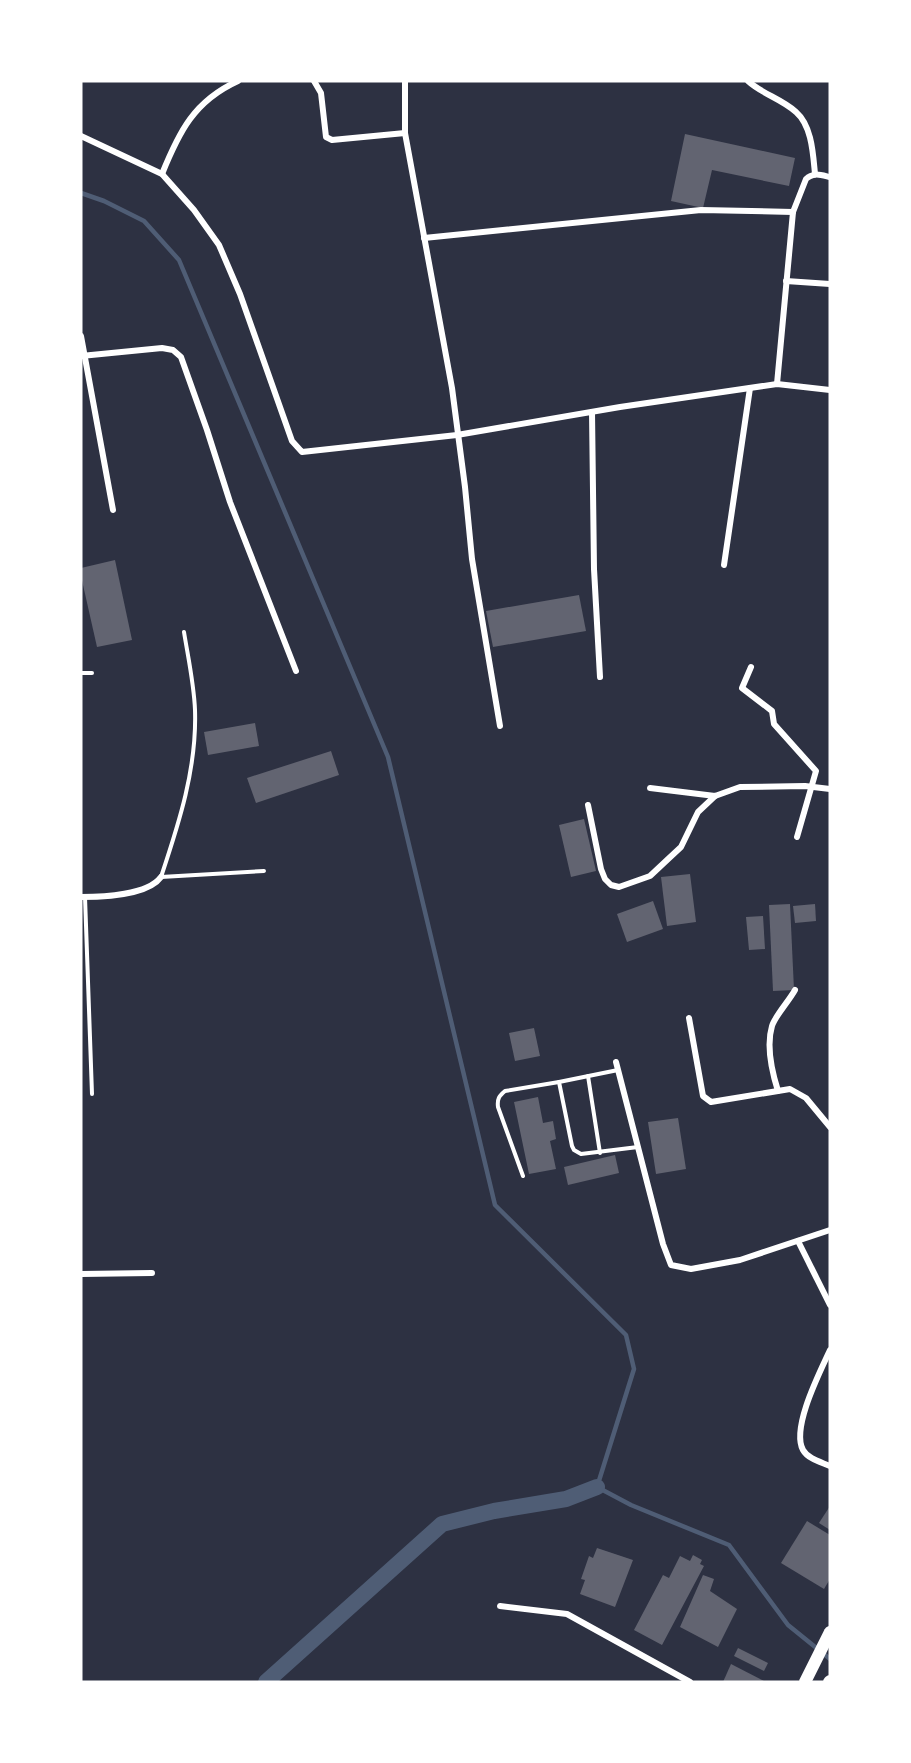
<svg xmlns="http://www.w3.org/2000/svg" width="911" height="1763" viewBox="0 0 911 1763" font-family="'Work Sans',sans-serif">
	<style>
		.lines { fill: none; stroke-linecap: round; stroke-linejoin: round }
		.stream { stroke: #4f5d75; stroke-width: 4.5 }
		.canal { stroke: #4f5d75; stroke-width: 16 }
		.building { fill: #626471 }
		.service { stroke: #fff; stroke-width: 4 }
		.minor { stroke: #fff; stroke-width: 6 }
		.primary { stroke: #fff; stroke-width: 12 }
	</style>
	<rect width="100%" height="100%" fill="#2d3142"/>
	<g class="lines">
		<!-- stream -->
		<polyline class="stream" points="81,193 104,201 144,221 179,260 388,757 495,1205 626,1335 634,1369 597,1487 631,1505 729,1545 788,1625 830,1659"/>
		<!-- canal -->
		<polyline class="canal" points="266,1682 442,1524 494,1511 566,1499 597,1487"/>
	</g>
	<!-- building -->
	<g class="building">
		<polygon points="685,134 795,158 789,186 712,170 703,208 671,201"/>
		<polygon points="115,560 132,640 97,647 81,576 81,568"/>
		<polygon points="579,595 586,631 493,647 486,611"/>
		<polygon points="255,723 259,746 208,755 204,732"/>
		<polygon points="331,751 339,775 256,803 247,778"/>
		<polygon points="584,819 596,871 571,877 559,825"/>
		<polygon points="690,874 696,922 667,926 661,877"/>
		<polygon points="653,901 663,929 627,942 617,914"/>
		<polygon points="790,904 794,990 773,991 769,905"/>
		<polygon points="815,904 816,921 795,923 793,906"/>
		<polygon points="763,916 765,949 749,950 746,917"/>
		<polygon points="534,1028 540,1056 515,1061 509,1033"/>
		<polygon points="538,1097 543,1123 553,1121 556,1139 550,1141 556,1169 529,1174 514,1102"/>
		<polygon points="678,1118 686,1169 656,1174 648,1122"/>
		<polygon points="615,1155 619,1173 568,1185 564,1167"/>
		<polygon points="830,1506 830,1530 819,1523"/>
		<polygon points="807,1521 830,1535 830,1579 824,1589 781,1563"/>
		<polygon points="597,1548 633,1560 615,1607 580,1594 585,1580 581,1579 589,1556 593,1558"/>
		<polygon points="693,1555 702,1560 700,1564 704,1566 662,1645 634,1630 663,1575 669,1578 680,1556 690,1561"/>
		<polygon points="703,1575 714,1579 710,1591 737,1609 718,1647 680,1627"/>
		<polygon points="738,1648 768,1663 764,1671 734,1656"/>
		<polygon points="731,1664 766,1682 723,1682"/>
	</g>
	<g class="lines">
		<!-- service -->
		<g class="service">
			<path d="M 184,632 C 188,657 194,684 195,710 C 197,768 179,823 161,877 L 264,871"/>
			<polyline points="81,673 92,673"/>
			<polyline points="85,897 92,1094"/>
			<polyline points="618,1070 559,1082 572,1146 574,1150 581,1154 638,1147"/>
			<polyline points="588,1076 600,1153"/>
			<path d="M 523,1176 L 498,1107 C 497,1099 499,1096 505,1091 L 559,1082"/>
		</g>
		<!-- minor -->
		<g class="minor">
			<polyline points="314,81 321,93 326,137 332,140 405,133"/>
			<polyline points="405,81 405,133 452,388 465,487 472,559 500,726"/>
			<path d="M 748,81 C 762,94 782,99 796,112 C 812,126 813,154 815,174"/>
			<polyline points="81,136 162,174 194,210 219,245 240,294 292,441 302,452 457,435 620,407 777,384 830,390"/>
			<path d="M 162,174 C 179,132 194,101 238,81"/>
			<polyline points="424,238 701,210 793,212"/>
			<polyline points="786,281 830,284"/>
			<polyline points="81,336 113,510"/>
			<polyline points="81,356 162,348 173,350 181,357 207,430 230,502 296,671"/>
			<path d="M 777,384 L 793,212 L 806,179 C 813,172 821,175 830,177"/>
			<polyline points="592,412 594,569 600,677"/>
			<polyline points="724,565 750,388"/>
			<polyline points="751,667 742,688 772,711 774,724 816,771 797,837"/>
			<polyline points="650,788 715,796 740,787 805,786 830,789"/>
			<polyline points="588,805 601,869 605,879 611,885 619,887 650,876 666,861 681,847 698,812 715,796"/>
			<path d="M 81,897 C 103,897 148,895 161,877"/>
			<polyline points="689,1018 703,1096 711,1102 790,1089 806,1098 830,1127"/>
			<polyline points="616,1062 663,1244 671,1265 691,1269 740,1260 830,1230"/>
			<path d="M 778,1091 C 772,1072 766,1046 772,1026 C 775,1016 789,1001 795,990"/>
			<polyline points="798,1241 830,1305"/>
			<polyline points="81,1274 152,1273"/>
			<path d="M 830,1350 C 820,1372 791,1428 803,1450 C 808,1459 821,1462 830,1466"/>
			<polyline points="500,1606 567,1614 690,1682"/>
		</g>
		<!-- primary -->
		<g class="primary">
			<polyline points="805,1682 830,1632"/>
			<polyline points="829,1682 830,1681"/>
		</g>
	</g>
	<!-- border -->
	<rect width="911" height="1763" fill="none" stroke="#ffffff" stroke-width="165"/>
</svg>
